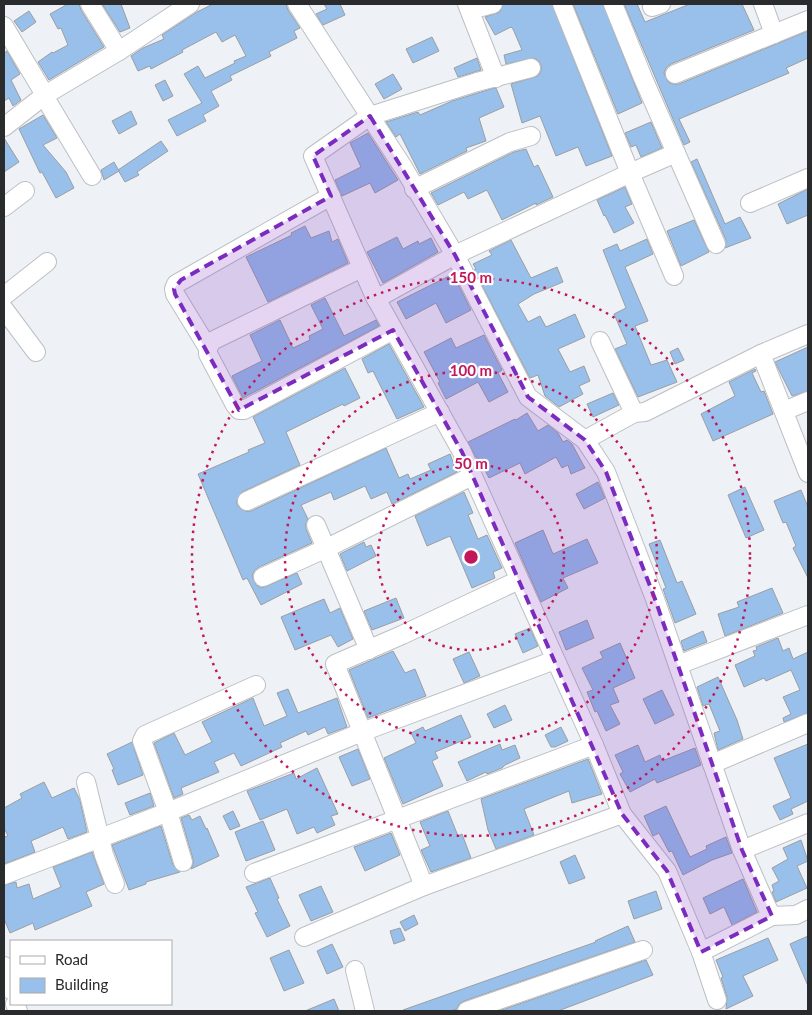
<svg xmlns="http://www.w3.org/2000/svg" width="812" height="1015" viewBox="0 0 812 1015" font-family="Lato,sans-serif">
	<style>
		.building { fill: #98c0ea; stroke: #9b9ea2 }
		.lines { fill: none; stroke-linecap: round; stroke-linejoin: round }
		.minor-casing { stroke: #bcc0c4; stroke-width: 20 }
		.minor { stroke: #fff; stroke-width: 18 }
		.marked { fill: #7b2cbf; fill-opacity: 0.2; stroke: #7b2cbf; stroke-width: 4; stroke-dasharray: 10 6; stroke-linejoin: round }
		.ring { fill: none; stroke: #c2185b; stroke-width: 2.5; stroke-dasharray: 2.5 5 }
		.centre { fill: #c2185b; stroke: #fff; stroke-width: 2.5 }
		.ring-label { font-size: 15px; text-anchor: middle; font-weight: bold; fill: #c2185b; stroke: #fff; stroke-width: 4.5; stroke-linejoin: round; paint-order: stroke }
	</style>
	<rect width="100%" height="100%" fill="#eef2f6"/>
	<!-- building -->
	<g class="building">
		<polygon points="68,4 79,4 81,10 104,47 49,80 38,62 52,52 53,53 68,45 61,28 58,29 50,14"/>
		<polygon points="102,4 121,4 130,28 120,32"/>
		<polygon points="213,4 286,4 288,10 300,28 294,31 297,38 269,52 271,56 230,76 232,80 211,91 219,106 203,115 206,121 177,136 168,120 202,103 184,74 198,66 205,78 235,63 234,61 246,56 235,35 222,42 216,32 182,50 183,52 151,69 150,66 138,71 131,56 143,48 164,39 162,35 197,12"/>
		<polygon points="324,4 340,4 345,15 323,25 316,14 327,9"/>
		<polygon points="503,4 552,4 612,156 586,166 578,147 556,156 540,116 522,123 511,84 538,76 541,71 541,66 538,60 533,58 506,64 504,55 522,50 513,29 511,27 495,35 485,17 500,12"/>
		<polygon points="573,4 603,4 642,103 618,114"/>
		<polygon points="624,4 637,4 645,22 690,4 742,4 754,30 671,64 666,68 664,73 668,82 673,84 679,84 808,31 808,58 786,68 789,73 679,119 690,142 684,145"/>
		<polygon points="29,11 36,22 22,32 14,21"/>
		<polygon points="432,37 439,51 413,63 406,49"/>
		<polygon points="7,51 20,74 11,80 21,100 13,106 9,98 4,101 4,53"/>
		<polygon points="477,58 481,70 458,77 454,68"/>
		<polygon points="393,74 402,89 384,99 375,84"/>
		<polygon points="165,80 173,96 163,101 155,85"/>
		<polygon points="494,88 496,88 504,107 479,118 486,141 466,148 467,151 420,174 400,134 396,137 386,122 418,112 420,115 452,101"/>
		<polygon points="131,111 137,124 119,134 112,121"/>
		<polygon points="43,115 57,138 43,145 66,172 74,188 56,198 42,172 40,173 19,129"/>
		<polygon points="651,122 662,148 641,157 636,145 631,147 625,133"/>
		<polygon points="368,133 398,180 375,193 370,183 342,196 335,180 361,167 350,143"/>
		<polygon points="4,138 19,162 4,172"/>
		<polygon points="161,141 168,151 137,172 139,175 125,182 118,170"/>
		<polygon points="526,149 534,167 538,165 553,197 536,205 536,203 502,220 487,190 468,199 464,192 438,205 431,193 514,152"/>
		<polygon points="697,159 725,224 740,217 751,238 725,248 726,240 691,162"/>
		<polygon points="114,162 119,171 104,180 101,170"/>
		<polygon points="625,187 632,204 625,207 634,223 614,233 605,215 604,216 597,200"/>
		<polygon points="808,189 808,215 787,224 778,204"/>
		<polygon points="694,220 709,252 681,266 667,231"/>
		<polygon points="305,226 311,238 329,231 332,242 338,239 348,263 268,302 246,257 292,235 291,233"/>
		<polygon points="397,237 403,249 418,241 419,244 431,238 438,252 383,283 367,252"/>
		<polygon points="647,239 653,254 625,267 648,321 635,326 651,365 667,360 677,382 638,397 615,349 627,344 614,314 626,308 603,250 617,244 620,251"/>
		<polygon points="511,240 531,278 557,267 563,282 534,294 518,304 528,322 540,316 546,327 575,314 585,337 558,349 570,372 584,366 590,381 579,386 583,394 559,407 545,396 538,375 530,378 474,270 476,269 473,264 492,255 489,251"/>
		<polygon points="453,274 471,310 446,323 436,303 406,319 397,302"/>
		<polygon points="325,298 344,336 376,320 379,326 243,398 232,376 262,361 250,335 280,320 293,348 310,340 309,336 323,329 311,305"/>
		<polygon points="484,335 502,370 498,373 508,392 489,402 478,382 446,399 438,383 440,382 424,352 451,338 456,348"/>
		<polygon points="389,344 424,407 397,419 373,371 368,373 362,359"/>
		<polygon points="808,347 808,391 792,396 775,362"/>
		<polygon points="678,348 684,360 675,364 670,352"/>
		<polygon points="345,368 360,398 344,406 343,404 286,432 300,465 242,492 237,500 237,505 241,509 246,511 251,511 386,448 399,478 408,474 410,479 431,470 428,464 450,454 457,472 392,504 387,492 371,499 365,486 334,500 331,492 301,505 308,519 306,523 306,529 312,543 259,567 254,571 252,576 256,585 262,588 297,573 302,584 261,605 247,578 243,580 198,474 249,452 248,450 265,443 253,417"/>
		<polygon points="755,369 756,371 752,373 761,392 764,391 773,414 713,441 701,414 735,396 729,382"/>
		<polygon points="613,393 619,405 593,417 587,404"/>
		<polygon points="527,413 538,431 548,425 558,433 563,442 567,440 572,444 585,468 571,474 568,465 562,468 556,457 525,474 520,463 489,478 479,458 477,459 468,442 515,419 516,420"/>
		<polygon points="598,482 605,498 584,509 576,494"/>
		<polygon points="745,487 764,530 746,538 728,495"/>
		<polygon points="801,490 808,507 808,578 793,548 796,546 786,522 783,523 774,501"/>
		<polygon points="464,492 473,513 468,515 478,539 487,535 502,568 493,572 495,578 472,588 450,536 427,546 415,516"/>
		<polygon points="543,530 553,554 587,539 598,563 563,578 568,588 541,602 515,543"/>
		<polygon points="660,540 677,583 682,581 696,614 675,623 663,589 666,588 649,544"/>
		<polygon points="364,542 366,547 371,545 376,556 347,571 340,554"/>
		<polygon points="772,588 783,613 725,636 718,614 739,607 737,602"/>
		<polygon points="396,598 404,618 372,630 364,611"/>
		<polygon points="324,599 330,613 340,608 353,639 338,647 331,635 295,650 281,617"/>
		<polygon points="587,620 594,638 566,650 559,632"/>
		<polygon points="530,628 538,646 523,653 515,634"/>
		<polygon points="703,631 707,642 684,651 681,641"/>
		<polygon points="778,638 783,651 789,648 793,659 808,652 808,713 784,722 783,718 791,714 783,697 800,690 791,670 766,681 764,678 744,687 735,665 755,656 753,651 757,650 756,647"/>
		<polygon points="620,643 635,678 613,688 619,702 610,705 620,724 606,731 597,711 595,712 587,692 593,690 582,668 603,658 600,652"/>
		<polygon points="393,651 405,673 415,669 426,696 368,718 349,670"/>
		<polygon points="469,652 480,676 464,683 453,659"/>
		<polygon points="718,677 737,720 743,739 718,750 714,733 720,731 709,704 703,706 697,687"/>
		<polygon points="288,689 298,713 337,698 347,727 328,734 325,727 308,735 306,731 280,743 282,747 241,766 234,753 214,762 219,772 181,788 183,794 174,798 154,743 174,733 185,755 212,742 202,722 253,698 264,726 287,716 277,693"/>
		<polygon points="662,690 674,715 655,724 643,699"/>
		<polygon points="505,705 512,720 494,728 487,714"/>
		<polygon points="461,715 471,737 435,752 438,758 432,761 443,786 403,804 384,758 416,743 411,733 423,727 425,731"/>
		<polygon points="561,727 568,741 555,747 551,747 545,735"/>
		<polygon points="132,742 143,775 118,785 112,770 114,769 107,754"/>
		<polygon points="500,744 502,750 515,745 520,758 505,765 502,768 487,774 486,772 467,781 458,762"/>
		<polygon points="808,744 808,801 791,809 793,814 780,820 773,806 791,798 774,758"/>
		<polygon points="638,745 645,762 660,755 662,761 695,748 701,765 657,783 655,779 630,792 620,774 623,772 615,755"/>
		<polygon points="358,749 370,779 352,786 339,757"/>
		<polygon points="588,759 602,794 572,803 569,791 524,809 534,835 496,849 488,830 481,799"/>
		<polygon points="317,768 338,814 331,816 335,825 317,833 314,827 297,834 287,809 260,820 247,791 294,773 296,779"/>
		<polygon points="44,782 52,798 74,788 80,800 87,832 68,839 63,827 31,841 35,852 4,864 4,837 8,836 4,828 4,808 22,798 20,794"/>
		<polygon points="150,793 154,806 130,815 125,803"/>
		<polygon points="666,806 690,857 707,849 706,846 726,837 732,853 712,860 683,875 672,851 669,852 659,833 653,836 644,816"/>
		<polygon points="233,811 240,826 230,830 223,816"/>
		<polygon points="448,811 458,836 462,834 471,858 431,872 421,850 430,846 420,822"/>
		<polygon points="189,815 192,820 200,816 206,829 207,828 219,856 191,869 193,864 193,859 181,818"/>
		<polygon points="263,821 275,850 246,861 235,832"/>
		<polygon points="161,826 173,865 180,872 146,882 146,884 129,890 112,845"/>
		<polygon points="391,833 400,855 365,871 354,847"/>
		<polygon points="801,840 808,861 797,866 807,888 776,902 772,892 774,891 772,885 779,881 772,868 788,859 783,848"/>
		<polygon points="92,852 104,884 86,892 92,906 35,930 33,923 10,933 4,919 4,885 16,882 17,888 29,884 33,899 61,887 53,867"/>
		<polygon points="575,855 585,878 569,884 560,862"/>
		<polygon points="270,878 279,898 277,899 290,926 267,937 255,913 258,912 246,887"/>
		<polygon points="743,879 757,912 732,925 724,907 710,914 703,898"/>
		<polygon points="321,886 333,912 311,921 299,895"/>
		<polygon points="656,891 662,909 634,919 628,901"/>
		<polygon points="414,915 418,924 405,931 400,922"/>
		<polygon points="628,926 635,942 464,1001 459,1004 457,1009 450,1011 403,1011 403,1010 596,942 595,941"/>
		<polygon points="400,928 405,940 394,944 390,931"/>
		<polygon points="808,936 808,986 790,944"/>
		<polygon points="768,938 778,960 743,976 753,996 726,1009 727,997 721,978 723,977 716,960"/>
		<polygon points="332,944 343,967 327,974 317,951"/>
		<polygon points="289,950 304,983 284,991 270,958"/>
		<polygon points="646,960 653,975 558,1011 499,1011"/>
		<polygon points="334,999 339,1011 305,1011"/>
	</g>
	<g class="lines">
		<defs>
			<g id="minor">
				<polyline points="90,4 119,51"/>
				<polyline points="297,4 403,167 455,255 528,397 585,440 606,472 655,599 742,850 767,907 772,916 796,915 808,909"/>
				<polyline points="467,4 496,78"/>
				<polyline points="562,4 630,173 674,276"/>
				<polyline points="613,4 643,78 716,244"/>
				<polyline points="763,4 774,34"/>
				<polyline points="652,7 661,4"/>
				<polyline points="470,10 493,4"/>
				<polyline points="4,26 45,95"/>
				<polyline points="531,68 477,82 370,116 313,156 374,295 462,452 594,745 622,814 667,871 701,952 772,916"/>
				<polyline points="675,74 808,20"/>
				<polyline points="44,96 92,176"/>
				<polyline points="4,127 45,95 119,51 190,4"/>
				<polyline points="414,189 510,142 531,136"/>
				<polyline points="750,203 808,178"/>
				<polyline points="4,207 25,191"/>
				<polyline points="362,268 212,341 208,348 208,354 235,405 239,410 244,410 393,330"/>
				<polyline points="4,296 47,262"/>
				<polyline points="376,299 455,255 630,173 676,153"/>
				<polyline points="4,309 36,352"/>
				<polyline points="808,334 761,354 808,473"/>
				<polyline points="600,341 634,413"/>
				<polyline points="208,348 175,294 174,289 176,284 331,196"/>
				<polyline points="784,411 808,401"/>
				<polyline points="585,440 634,413 645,412 761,354"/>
				<polyline points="247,501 440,412"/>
				<polyline points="316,525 369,650"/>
				<polyline points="263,577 327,548 472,476"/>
				<polyline points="519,580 402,635 335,664 424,886 622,814"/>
				<polyline points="678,665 808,615"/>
				<polyline points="712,764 808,723"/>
				<polyline points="86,782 104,855 115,884"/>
				<polyline points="742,850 808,823"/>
				<polyline points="183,862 168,812 142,741 145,735 256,685"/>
				<polyline points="254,873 594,745"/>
				<polyline points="4,875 168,812 362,732 555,660"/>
				<polyline points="304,937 424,886"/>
				<polyline points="701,952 717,1000"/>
				<polyline points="4,966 11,990"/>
				<polyline points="355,970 365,1011"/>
				<polyline points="15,1004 18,1011"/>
				<polyline points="467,1011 643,950"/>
			</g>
		</defs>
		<!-- minor casing -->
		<use href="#minor" class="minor-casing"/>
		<!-- minor -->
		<use href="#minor" class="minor"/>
	</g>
	<!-- marked area -->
	<path class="marked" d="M 370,116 L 455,255 L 528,397 L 585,440 L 606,472 L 655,599 L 742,850 L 772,916 L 701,952 L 667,871 L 622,814 L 462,452 L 393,330 L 239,410 L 175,294 L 174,289 L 181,280 L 331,196 L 313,156 Z"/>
	<!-- distance rings -->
	<g class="ring">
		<circle cx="471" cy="557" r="93"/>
		<circle cx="471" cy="557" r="186"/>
		<circle cx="471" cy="557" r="279"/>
	</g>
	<circle cx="471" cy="557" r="8" class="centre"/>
	<g class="ring-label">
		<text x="471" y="283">150 m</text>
		<text x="471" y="376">100 m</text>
		<text x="471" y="469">50 m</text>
	</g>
	<!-- border -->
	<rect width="812" height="1015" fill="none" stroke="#292b2d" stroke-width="10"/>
	<!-- legend -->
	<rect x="10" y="940" width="162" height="65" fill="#ffffff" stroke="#a9aaab"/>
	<rect x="20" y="956" width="25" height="8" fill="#ffffff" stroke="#a9aaab"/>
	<text x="55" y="965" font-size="15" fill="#292b2d">Road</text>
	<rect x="20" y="978" width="25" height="15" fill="#98c0ea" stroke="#a9aaab"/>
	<text x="55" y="990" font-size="15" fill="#292b2d">Building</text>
</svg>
